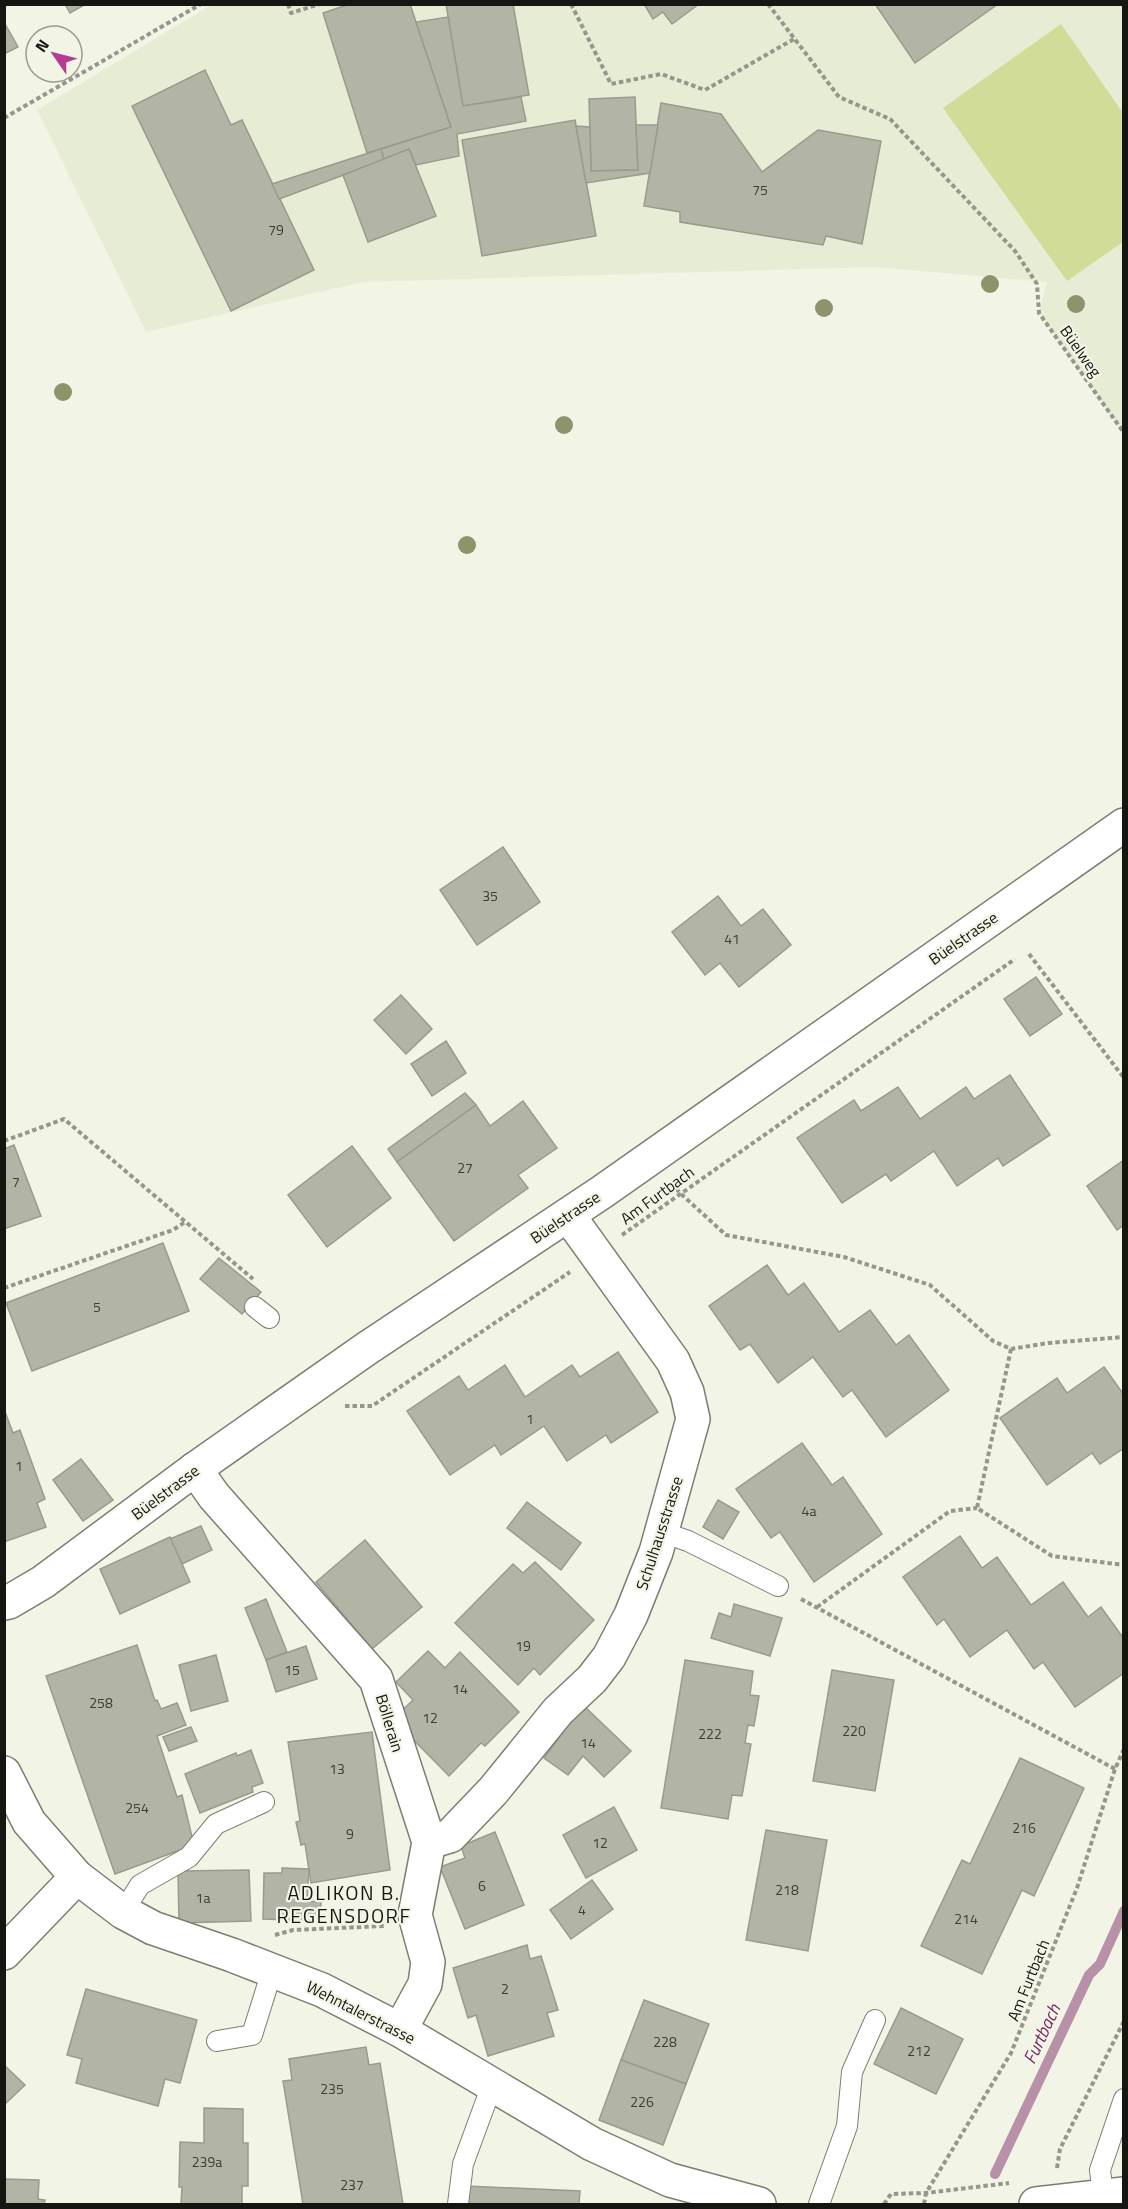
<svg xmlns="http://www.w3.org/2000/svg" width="1128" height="2209" viewBox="0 0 1128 2209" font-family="'Titillium Web',sans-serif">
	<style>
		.built { fill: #e7ecd5 }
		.green { fill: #d0dc97 }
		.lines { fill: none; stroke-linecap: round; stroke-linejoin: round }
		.stream { stroke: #b890a8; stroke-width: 10 }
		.building { fill: #b2b5a6; stroke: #989b8d; stroke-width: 1.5 }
		.lane-casing { stroke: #7b7e71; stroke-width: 22 }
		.street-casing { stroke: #7b7e71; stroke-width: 36 }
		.path { stroke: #94978c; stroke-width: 4; stroke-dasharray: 4.5 3; stroke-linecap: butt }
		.lane { stroke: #fff; stroke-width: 20 }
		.street { stroke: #fff; stroke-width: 33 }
		.tree { fill: #8e936b }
		.labels { text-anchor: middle; stroke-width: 4.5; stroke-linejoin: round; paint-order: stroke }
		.number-label { font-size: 14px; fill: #3c3e36 }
		.street-label { font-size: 16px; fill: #151611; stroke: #f2f5e6 }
		.water-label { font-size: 18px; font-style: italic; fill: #792862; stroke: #f2f5e6 }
		.quarter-label { font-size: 20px; letter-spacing: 1.5px; fill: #151611; stroke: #f2f5e6 }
	</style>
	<rect width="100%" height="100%" fill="#f2f5e6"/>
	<!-- built -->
	<polygon class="built" points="211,5 1123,5 1123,433 1039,313 1047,282 875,267 363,282 146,332 37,110"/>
	<!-- green -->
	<polygon class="green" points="1061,24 1123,113 1123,242 1067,281 943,108"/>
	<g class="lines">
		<!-- stream -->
		<polyline class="stream" points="995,2174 1089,1975 1100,1964 1124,1911"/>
	</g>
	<!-- building -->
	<g class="building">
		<polygon points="65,4 86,4 70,13"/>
		<polygon points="350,4 410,4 451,127 367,153 323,13"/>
		<polygon points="446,4 513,4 529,95 463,106"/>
		<polygon points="644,4 699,4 672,24 663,12 653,19"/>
		<polygon points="875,4 998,4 915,63"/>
		<polygon points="448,17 463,106 521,97 526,121 457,134 459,156 416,165 409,149 384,160 381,149 451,127 416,22"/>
		<polygon points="4,22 18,47 4,54"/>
		<polygon points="205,70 231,125 242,120 314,270 231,311 132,106"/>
		<polygon points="635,97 638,170 591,171 589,99"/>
		<polygon points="661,103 721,114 762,172 818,130 881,141 862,244 826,236 823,245 680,222 680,212 644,206"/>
		<polygon points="575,120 596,236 482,256 462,140"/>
		<polygon points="636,125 658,125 650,173 586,183 576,126 590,127 591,171 638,170"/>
		<polygon points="381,149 384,160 279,199 272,184"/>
		<polygon points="409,149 436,216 368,242 343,175"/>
		<polygon points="503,847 540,902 477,945 440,890"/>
		<polygon points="718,896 741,926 763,909 791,945 739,987 720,963 705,975 672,932"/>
		<polygon points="1036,977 1062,1014 1030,1036 1004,999"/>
		<polygon points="401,995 432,1029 406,1054 374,1020"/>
		<polygon points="446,1041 466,1073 432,1096 411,1064"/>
		<polygon points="1010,1075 1050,1135 1003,1166 998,1158 957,1186 934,1151 891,1181 886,1174 842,1203 797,1138 854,1100 861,1111 898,1087 920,1119 966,1087 974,1099"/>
		<polygon points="465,1093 476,1105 397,1162 388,1149"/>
		<polygon points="523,1101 557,1148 518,1175 528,1188 454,1241 397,1162 476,1105 490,1126"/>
		<polygon points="14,1145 41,1216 4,1229 4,1149"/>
		<polygon points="352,1146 391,1198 327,1247 288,1195"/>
		<polygon points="1124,1160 1124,1225 1117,1230 1087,1186"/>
		<polygon points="163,1243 189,1311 32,1371 6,1303"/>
		<polygon points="219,1258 261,1292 242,1314 200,1279"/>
		<polygon points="767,1265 788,1295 804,1283 839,1332 870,1310 896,1345 909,1335 949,1390 886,1437 852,1390 843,1397 813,1357 778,1383 750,1344 740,1350 709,1306"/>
		<polygon points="618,1352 658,1412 611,1443 606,1435 567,1461 544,1426 501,1455 495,1445 450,1475 407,1411 459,1376 468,1390 505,1365 525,1397 572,1365 580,1377"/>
		<polygon points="1104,1367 1124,1395 1124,1448 1100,1464 1092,1453 1047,1485 1000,1418 1057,1378 1067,1393"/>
		<polygon points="4,1409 13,1433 20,1430 45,1499 37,1503 46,1527 4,1542"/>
		<polygon points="802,1443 832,1485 843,1477 882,1534 814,1582 780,1532 771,1538 736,1489"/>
		<polygon points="81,1459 113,1500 83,1521 53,1480"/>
		<polygon points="718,1500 739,1512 723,1539 703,1527"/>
		<polygon points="527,1502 581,1543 561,1570 507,1528"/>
		<polygon points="201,1526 212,1550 182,1564 170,1539"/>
		<polygon points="960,1536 982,1568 997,1557 1031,1605 1063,1582 1088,1617 1101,1607 1124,1639 1124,1673 1075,1707 1043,1662 1034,1669 1007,1630 970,1657 944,1619 937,1625 903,1577"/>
		<polygon points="170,1537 190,1582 120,1614 100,1569"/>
		<polygon points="365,1540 422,1607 372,1649 316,1582"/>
		<polygon points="535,1562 594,1620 540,1675 534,1668 518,1685 455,1623 513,1564 523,1573"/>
		<polygon points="266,1599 287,1652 266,1660 245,1608"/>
		<polygon points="734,1604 782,1618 770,1656 711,1638 719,1613 731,1617"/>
		<polygon points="137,1645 155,1701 157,1700 161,1709 177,1703 186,1725 157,1736 177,1797 182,1795 194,1845 115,1874 46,1676"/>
		<polygon points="306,1646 317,1679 276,1692 266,1660"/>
		<polygon points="428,1651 445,1668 460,1652 519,1712 485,1746 481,1743 449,1776 393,1719 413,1700 396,1682"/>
		<polygon points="216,1655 228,1701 191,1711 179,1665"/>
		<polygon points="685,1660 753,1671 750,1695 759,1696 754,1726 748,1725 745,1743 751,1744 742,1796 732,1795 728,1819 661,1808"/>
		<polygon points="832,1670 894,1680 875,1791 813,1781"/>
		<polygon points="583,1705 631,1751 604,1777 583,1756 568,1775 544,1758"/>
		<polygon points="191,1727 197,1741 169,1751 163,1737"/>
		<polygon points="372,1732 390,1870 311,1883 305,1844 301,1845 296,1822 300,1821 288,1742"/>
		<polygon points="251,1750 263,1783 252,1787 253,1792 200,1813 185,1774 236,1753 237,1756"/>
		<polygon points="1020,1758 1084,1788 1034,1896 1022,1890 982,1974 921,1946 962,1860 970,1864"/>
		<polygon points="614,1807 637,1850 586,1878 563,1835"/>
		<polygon points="766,1830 827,1840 808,1951 746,1940"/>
		<polygon points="495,1832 524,1905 465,1929 440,1867 465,1858 461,1846"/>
		<polygon points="282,1868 309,1869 307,1901 321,1902 320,1921 263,1919 264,1873 282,1873"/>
		<polygon points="249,1870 251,1921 179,1923 178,1871"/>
		<polygon points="592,1880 613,1909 571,1939 550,1910"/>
		<polygon points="527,1945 530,1959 541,1956 558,2010 547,2013 554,2036 488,2056 476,2015 468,2018 453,1968"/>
		<polygon points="86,1989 197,2020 180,2083 165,2079 158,2106 76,2083 82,2059 67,2055"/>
		<polygon points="644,2000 709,2024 686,2084 621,2060"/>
		<polygon points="901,2008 963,2039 936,2094 874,2064"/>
		<polygon points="366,2047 369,2065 380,2063 403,2204 303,2204 283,2081 292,2080 289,2059"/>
		<polygon points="621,2060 686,2084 663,2145 599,2120"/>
		<polygon points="4,2065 25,2085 4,2105"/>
		<polygon points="204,2108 243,2109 243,2143 248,2143 248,2186 242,2186 242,2204 181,2204 182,2187 179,2187 180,2142 204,2143"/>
		<polygon points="4,2179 39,2180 38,2199 45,2200 44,2204 4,2204"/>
		<polygon points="466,2186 580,2191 579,2204 465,2204"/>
	</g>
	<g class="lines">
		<defs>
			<g id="lane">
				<polyline points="255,1307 269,1318"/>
				<polyline points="662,1532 688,1541 778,1586"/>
				<polyline points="123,1912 140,1885 189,1857 216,1824 264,1802"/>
				<polyline points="217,2041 252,2035 272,1971"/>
				<polyline points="1103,2196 1100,2170 1124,2099"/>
				<polyline points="458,2204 463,2164 492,2085"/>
				<polyline points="819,2204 847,2126 852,2072 875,2020"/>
			</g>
			<g id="street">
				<polyline points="195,1469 214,1496 376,1679 429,1842 415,1915 428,1962 425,1984 400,2030"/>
				<polyline points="4,1603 9,1602 43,1582 195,1469 366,1349 602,1192 1124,825"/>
				<polyline points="4,1773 29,1822 77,1877 123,1912 153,1928 232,1955 322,1990 400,2030 592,2144 670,2180 759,2204"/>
				<polyline points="429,1842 450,1836 493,1791 558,1711 592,1679 609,1657 631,1615 656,1552 693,1419 687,1392 673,1361 568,1215"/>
				<polyline points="4,1953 77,1877"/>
				<polyline points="1036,2204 1124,2194"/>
			</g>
		</defs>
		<!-- lane casing -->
		<use href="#lane" class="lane-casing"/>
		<!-- street casing -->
		<use href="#street" class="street-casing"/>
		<!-- path -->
		<g class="path">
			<polyline points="288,4 291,13 320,4"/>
			<polyline points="571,4 611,84 661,74 705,90 794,39"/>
			<polyline points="768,4 839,97 890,119 1015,251 1037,284 1039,313 1124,433"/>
			<polyline points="4,118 201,4"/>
			<polyline points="1029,954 1124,1078"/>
			<polyline points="4,1141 64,1119 253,1279"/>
			<polyline points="671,1183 680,1193 726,1235 844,1257 930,1285 993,1341 1011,1349 1048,1343 1124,1337"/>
			<polyline points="622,1235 1015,959"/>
			<polyline points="4,1288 173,1230 185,1222"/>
			<polyline points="1011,1349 977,1508 1052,1556 1124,1565"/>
			<polyline points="345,1406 372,1406 570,1272"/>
			<polyline points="801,1599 1115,1769"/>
			<polyline points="817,1607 950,1511 977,1508"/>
			<polyline points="275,1935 293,1930 384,1926"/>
			<polyline points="1057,2168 1060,2149 1124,2021"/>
			<polyline points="884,2204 891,2194 926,2193 1009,2183"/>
			<polyline points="924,2204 926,2193 1011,2053 1077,1888 1115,1769 1124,1749"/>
		</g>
		<!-- lane -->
		<use href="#lane" class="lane"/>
		<!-- street -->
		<use href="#street" class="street"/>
	</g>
	<!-- trees -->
	<g class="tree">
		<circle cx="990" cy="284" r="9"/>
		<circle cx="1076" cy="304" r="9"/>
		<circle cx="824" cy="308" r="9"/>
		<circle cx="63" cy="392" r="9"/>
		<circle cx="564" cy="425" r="9"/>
		<circle cx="467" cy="545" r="9"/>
	</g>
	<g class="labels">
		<!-- number labels -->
		<g class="number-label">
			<text x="760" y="195">75</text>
			<text x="276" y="235">79</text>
			<text x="490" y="901">35</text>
			<text x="732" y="944">41</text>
			<text x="465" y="1173">27</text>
			<text x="16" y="1187">7</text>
			<text x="97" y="1312">5</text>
			<text x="530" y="1424">1</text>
			<text x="19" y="1471">1</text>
			<text x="809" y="1516">4a</text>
			<text x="523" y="1651">19</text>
			<text x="292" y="1675">15</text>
			<text x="460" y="1694">14</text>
			<text x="101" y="1708">258</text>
			<text x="430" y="1723">12</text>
			<text x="854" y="1736">220</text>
			<text x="710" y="1739">222</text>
			<text x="588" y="1748">14</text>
			<text x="337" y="1774">13</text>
			<text x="137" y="1813">254</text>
			<text x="1024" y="1833">216</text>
			<text x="350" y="1839">9</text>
			<text x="600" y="1848">12</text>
			<text x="482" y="1891">6</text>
			<text x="787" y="1895">218</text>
			<text x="203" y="1903">1a</text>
			<text x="582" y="1915">4</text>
			<text x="966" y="1924">214</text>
			<text x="505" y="1994">2</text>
			<text x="665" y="2047">228</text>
			<text x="919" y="2056">212</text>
			<text x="332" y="2094">235</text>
			<text x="642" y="2107">226</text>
			<text x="207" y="2167">239a</text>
			<text x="352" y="2190">237</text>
		</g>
		<!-- street labels -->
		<g class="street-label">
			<text transform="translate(1081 351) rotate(55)" y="6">Büelweg</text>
			<text transform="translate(963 938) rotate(-35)" y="6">Büelstrasse</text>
			<text transform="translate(657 1195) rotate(-36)" y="6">Am Furtbach</text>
			<text transform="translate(565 1217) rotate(-34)" y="6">Büelstrasse</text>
			<text transform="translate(165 1492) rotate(-37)" y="6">Büelstrasse</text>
			<text transform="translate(659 1533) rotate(-72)" y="6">Schulhausstrasse</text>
			<text transform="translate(390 1723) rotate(73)" y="6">Böllerain</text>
			<text transform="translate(1028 1980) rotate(-68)" y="6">Am Furtbach</text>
			<text transform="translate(361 2012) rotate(27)" y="6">Wehntalerstrasse</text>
		</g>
		<!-- water labels -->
		<g class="water-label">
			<text transform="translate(1042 2034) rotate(-65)" y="6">Furtbach</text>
		</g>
		<!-- quarter labels -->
		<g class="quarter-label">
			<text x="344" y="1900">ADLIKON B.<tspan x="344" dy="23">REGENSDORF</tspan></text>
		</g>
	</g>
	<!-- border -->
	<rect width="1128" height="2209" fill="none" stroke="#151611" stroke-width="12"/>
	<!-- north arrow -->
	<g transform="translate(54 54) rotate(305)"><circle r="28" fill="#f2f5e6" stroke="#9a9c91" stroke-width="1.5"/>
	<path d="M0-4.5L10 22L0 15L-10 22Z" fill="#b43d92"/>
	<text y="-9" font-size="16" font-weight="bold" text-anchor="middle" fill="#151611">N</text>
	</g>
</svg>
